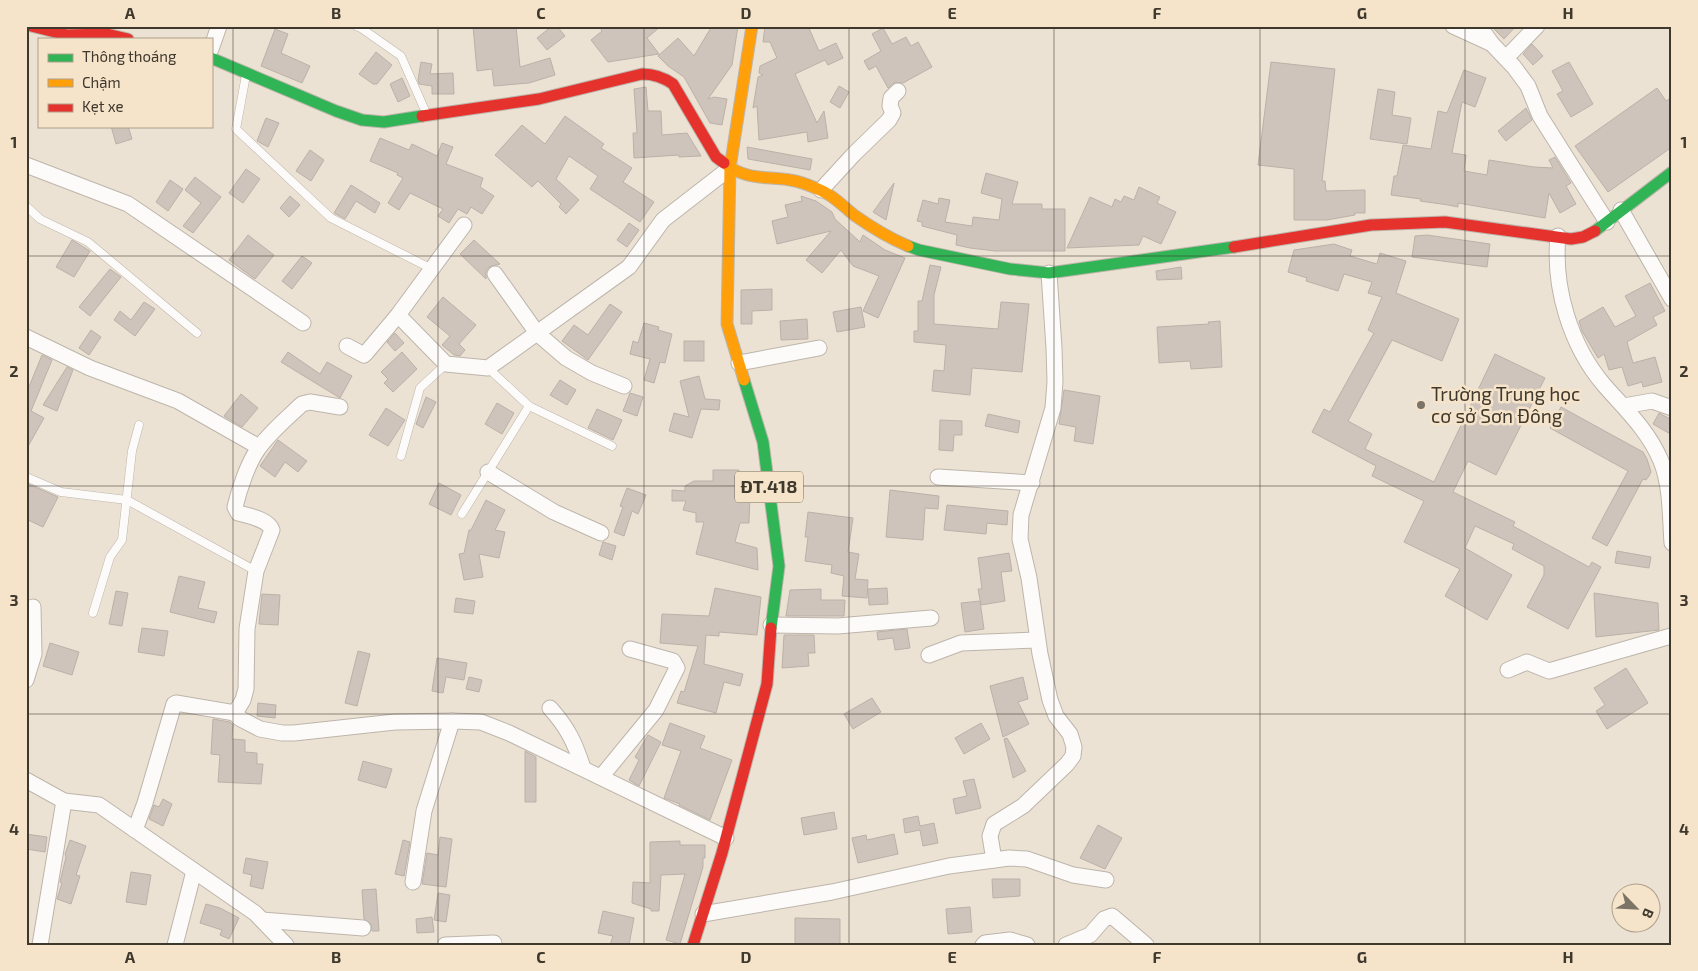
<svg xmlns="http://www.w3.org/2000/svg" width="1698" height="971" viewBox="0 0 1698 971" font-family="'Exo 2',sans-serif">
	<style>
		.building { fill: #cec4bb; stroke: #bbb1a8 }
		.lines { fill: none; stroke-linecap: round; stroke-linejoin: round }
		.lane-casing { stroke: #bdb5ab; stroke-width: 9 }
		.street-casing { stroke: #bdb5ab; stroke-width: 17 }
		.fast-casing { stroke: #bdb5ab; stroke-width: 13 }
		.slow-casing { stroke: #bdb5ab; stroke-width: 13 }
		.jam-casing { stroke: #bdb5ab; stroke-width: 13 }
		.lane { stroke: #fcfbf9; stroke-width: 8 }
		.street { stroke: #fcfbf9; stroke-width: 15 }
		.fast { stroke: #30b455; stroke-width: 11 }
		.slow { stroke: #ff9f0a; stroke-width: 11 }
		.jam { stroke: #e5322d; stroke-width: 11 }
		.grid { fill: none; stroke: #3e382d; stroke-width: 1; stroke-opacity: 0.55 }
		.poi-dot { fill: #7b7467; stroke: #f6e4ca; stroke-width: 2 }
		.labels { text-anchor: middle; stroke-width: 5; stroke-linejoin: round; paint-order: stroke }
		.shield { fill: #f6e4ca; stroke: #756c5c; stroke-width: 1 }
		.shield-label { font-size: 18px; font-weight: bold; fill: #3e382d }
		.poi-label { font-size: 19px; fill: #3e382d; stroke: #f6e4ca; text-anchor: start }
		.neatline { fill: none; stroke: #3e382d; stroke-width: 2 }
		.grid-label { font-size: 16px; text-anchor: middle; font-weight: bold; fill: #3e382d }
	</style>
	<rect width="100%" height="100%" fill="#ece2d4"/>
	<!-- building -->
	<g class="building">
		<polygon points="473,26 516,26 520,67 550,58 555,75 529,83 494,86 492,69 477,71"/>
		<polygon points="552,26 557,26 565,36 547,50 537,38"/>
		<polygon points="599,26 661,26 647,38 659,54 608,62 591,40 602,31"/>
		<polygon points="712,26 738,26 732,65 708,99 714,97 727,99 722,125 710,123 684,77 668,66 658,56 678,38 694,56"/>
		<polygon points="765,26 808,26 819,51 836,43 843,58 828,65 825,60 795,74 817,123 824,111 828,138 808,142 807,132 759,140 757,106 753,108 758,77 763,75 759,73 760,66 777,58 770,42 763,42"/>
		<polygon points="1491,26 1516,26 1504,39"/>
		<polygon points="883,28 892,44 906,37 911,46 918,42 932,67 903,83 895,82 888,88 876,66 869,70 864,61 881,51 872,34"/>
		<polygon points="275,29 288,34 281,53 310,66 302,83 261,66"/>
		<polygon points="1532,44 1543,56 1533,65 1523,54"/>
		<polygon points="376,52 392,65 377,84 373,84 359,74"/>
		<polygon points="421,62 432,64 430,74 453,73 454,94 432,94 432,86 419,84 418,80"/>
		<polygon points="1271,62 1335,69 1322,181 1325,181 1326,191 1365,190 1365,213 1355,213 1355,215 1327,220 1294,220 1294,169 1258,165"/>
		<polygon points="1569,62 1593,104 1571,117 1557,94 1563,91 1552,71"/>
		<polygon points="1464,70 1486,78 1475,107 1462,102 1452,153 1466,155 1464,171 1487,175 1489,160 1534,167 1553,168 1549,160 1555,157 1571,183 1566,186 1576,204 1560,213 1549,193 1545,218 1458,203 1458,207 1448,205 1420,201 1421,199 1391,195 1394,176 1397,176 1403,145 1431,149 1438,111 1447,113"/>
		<polygon points="402,78 410,96 398,102 390,84"/>
		<polygon points="839,86 849,92 840,108 830,102"/>
		<polygon points="646,87 648,111 661,111 662,135 687,133 701,156 679,157 679,155 634,158 633,133 637,133 634,89"/>
		<polygon points="1657,88 1666,101 1672,97 1672,147 1608,192 1575,146"/>
		<polygon points="1378,89 1395,92 1392,115 1411,118 1407,144 1370,139"/>
		<polygon points="1526,108 1532,120 1506,141 1498,131"/>
		<polygon points="565,116 604,144 601,148 632,168 623,182 654,202 640,222 590,189 598,176 569,156 556,179 579,200 566,214 559,207 561,204 538,181 532,187 495,155 522,125 545,144"/>
		<polygon points="266,118 279,123 268,147 257,141"/>
		<polygon points="111,126 128,126 132,139 116,144"/>
		<polygon points="380,138 409,150 412,144 437,156 442,143 453,147 446,164 483,178 480,187 494,196 482,214 471,207 467,214 458,209 449,223 438,216 443,209 410,193 399,210 388,203 403,178 397,175 398,173 370,161"/>
		<polygon points="747,147 812,159 810,170 748,159"/>
		<polygon points="310,150 324,160 311,181 296,171"/>
		<polygon points="246,169 260,179 243,203 229,193"/>
		<polygon points="986,173 1018,182 1012,204 1042,204 1042,209 1065,209 1065,251 995,251 970,248 956,245 957,235 922,226 922,222 917,221 923,200 938,204 939,198 950,200 945,222 972,226 973,217 999,220 1002,199 981,193"/>
		<polygon points="195,177 221,197 193,233 183,226 201,203 185,190"/>
		<polygon points="170,180 183,189 168,211 156,202"/>
		<polygon points="894,183 886,220 873,212"/>
		<polygon points="351,185 380,203 375,213 356,201 345,219 334,213"/>
		<polygon points="1139,187 1160,197 1157,203 1176,212 1161,244 1143,236 1139,245 1067,248 1090,197 1112,207 1115,199 1121,202 1124,196 1134,200"/>
		<polygon points="290,196 300,205 289,217 280,208"/>
		<polygon points="801,196 816,201 832,212 835,219 860,242 863,235 885,250 905,258 878,318 863,311 879,276 853,266 841,250 822,273 806,260 831,231 777,244 772,221 788,217 785,205 802,201"/>
		<polygon points="629,223 639,230 627,247 617,240"/>
		<polygon points="248,235 274,255 255,279 229,260"/>
		<polygon points="1427,235 1490,244 1487,267 1412,257 1415,236"/>
		<polygon points="72,240 90,251 74,277 56,267"/>
		<polygon points="474,240 500,264 489,267 486,271 486,279 460,254"/>
		<polygon points="1334,244 1352,250 1350,256 1377,264 1380,253 1406,261 1396,293 1459,319 1442,361 1392,340 1348,421 1372,434 1365,449 1434,482 1495,354 1545,378 1496,475 1468,461 1453,492 1515,522 1513,526 1589,567 1592,562 1601,567 1568,629 1527,607 1544,575 1544,566 1512,549 1514,544 1475,526 1465,548 1512,575 1487,620 1445,596 1460,569 1404,542 1424,501 1372,476 1376,466 1312,432 1324,409 1330,412 1374,333 1368,330 1382,297 1368,293 1372,282 1344,274 1338,291 1306,281 1307,278 1288,272 1294,250"/>
		<polygon points="302,256 312,263 292,289 282,281"/>
		<polygon points="930,265 941,267 934,295 934,324 998,329 1001,302 1029,304 1022,372 972,368 970,395 932,391 934,370 944,371 946,345 914,342 914,331 918,331 918,301 922,301"/>
		<polygon points="1181,267 1182,279 1157,280 1156,271"/>
		<polygon points="110,269 121,277 90,316 79,307"/>
		<polygon points="1650,283 1665,311 1653,317 1657,325 1627,342 1633,363 1655,357 1662,382 1643,387 1642,382 1628,386 1622,367 1609,370 1604,354 1598,358 1582,331 1579,321 1603,307 1615,327 1636,316 1625,296"/>
		<polygon points="772,289 772,310 752,311 752,324 741,324 741,290"/>
		<polygon points="443,297 476,325 459,344 465,350 460,356 454,355 442,345 450,336 427,317"/>
		<polygon points="144,302 155,309 135,336 114,320 120,311 131,320"/>
		<polygon points="610,304 622,312 588,360 562,341 574,325 588,335"/>
		<polygon points="861,307 865,327 837,332 833,312"/>
		<polygon points="807,319 808,339 781,340 780,321"/>
		<polygon points="1220,321 1222,367 1191,369 1190,361 1159,363 1157,327 1209,324 1208,322"/>
		<polygon points="644,323 659,327 658,330 672,334 665,363 660,362 654,383 644,380 650,359 630,354 633,341 638,343"/>
		<polygon points="91,330 101,337 89,355 79,348"/>
		<polygon points="395,333 404,343 395,351 387,342"/>
		<rect x="684" y="341" width="20" height="20"/>
		<polygon points="288,352 320,374 327,362 352,376 340,398 281,362"/>
		<polygon points="402,352 417,369 393,392 384,383 388,379 381,372"/>
		<polygon points="42,355 52,360 31,411 44,418 26,450 26,394"/>
		<polygon points="67,367 73,370 57,411 43,405"/>
		<polygon points="699,376 705,399 720,400 719,410 701,409 692,438 669,431 674,413 689,417 680,381"/>
		<polygon points="560,380 576,390 567,405 550,395"/>
		<polygon points="1064,390 1100,396 1093,444 1074,441 1076,427 1059,424"/>
		<polygon points="630,393 643,397 637,416 623,411"/>
		<polygon points="241,394 258,408 242,427 224,416"/>
		<polygon points="426,397 436,402 423,428 416,424"/>
		<polygon points="497,403 514,413 502,434 485,424"/>
		<polygon points="1561,407 1643,452 1647,459 1651,472 1649,476 1646,480 1643,479 1607,546 1592,538 1628,471 1550,428"/>
		<polygon points="386,408 405,420 388,446 369,435"/>
		<polygon points="597,409 622,420 613,440 588,428"/>
		<polygon points="1659,413 1672,420 1672,435 1653,424"/>
		<polygon points="988,414 1020,421 1018,433 985,426"/>
		<polygon points="940,420 962,421 962,435 954,435 953,451 939,450"/>
		<polygon points="278,440 307,461 298,472 285,462 275,477 260,466"/>
		<polygon points="713,470 739,470 738,494 750,495 749,523 740,523 735,542 757,548 758,570 696,554 704,522 696,522 696,513 683,510 686,501 672,501 672,490 685,491 685,486 694,481 713,481"/>
		<polygon points="26,483 58,497 43,527 26,519"/>
		<polygon points="439,483 461,495 451,515 429,504"/>
		<polygon points="627,488 646,495 638,514 632,511 624,536 614,532 623,507 620,506"/>
		<polygon points="890,490 939,496 938,509 925,508 923,540 886,537"/>
		<polygon points="486,500 505,510 495,530 505,532 499,558 479,554 483,577 464,580 459,554 464,553 469,530 471,530"/>
		<polygon points="947,505 1008,511 1007,525 987,523 986,534 944,530"/>
		<polygon points="808,512 853,518 848,552 859,554 855,579 868,580 867,598 842,596 844,576 831,573 832,565 805,561 808,537 805,537"/>
		<polygon points="603,542 616,546 612,560 599,555"/>
		<polygon points="1617,551 1651,557 1649,568 1615,563"/>
		<polygon points="1009,553 1012,571 1001,572 1005,601 981,605 978,589 982,589 978,558"/>
		<polygon points="179,576 205,582 198,608 217,612 214,623 170,612"/>
		<polygon points="715,588 761,597 757,635 719,632 719,636 706,635 704,664 743,674 740,686 724,682 716,713 677,703 681,691 684,692 698,646 660,643 662,614 709,616"/>
		<polygon points="887,588 888,604 869,605 868,589"/>
		<polygon points="821,589 821,600 845,600 844,616 786,616 790,590"/>
		<polygon points="116,591 128,593 122,626 109,624"/>
		<polygon points="1594,593 1658,603 1659,630 1596,637"/>
		<polygon points="262,594 280,595 278,625 259,624"/>
		<polygon points="456,598 475,601 473,614 454,612"/>
		<polygon points="980,601 984,629 965,632 961,603"/>
		<polygon points="142,628 168,631 164,656 138,652"/>
		<polygon points="907,629 910,648 895,650 893,638 878,640 877,632"/>
		<polygon points="784,635 814,635 815,653 808,653 809,666 782,668"/>
		<polygon points="50,643 79,652 72,675 43,666"/>
		<polygon points="358,651 370,654 357,706 345,703"/>
		<polygon points="437,658 467,663 464,680 446,677 443,693 432,691"/>
		<polygon points="1626,668 1648,703 1607,729 1596,711 1605,705 1594,688"/>
		<polygon points="469,677 482,680 479,692 466,689"/>
		<polygon points="1023,677 1028,699 1018,702 1029,724 1003,737 990,686"/>
		<polygon points="872,698 881,712 853,729 844,714"/>
		<polygon points="258,703 276,705 275,718 257,716"/>
		<polygon points="213,719 230,722 233,725 232,739 245,740 245,752 257,753 257,764 263,764 261,784 218,782 220,755 211,754"/>
		<polygon points="670,723 705,736 700,748 732,760 710,820 679,805 680,804 664,798 681,751 662,745"/>
		<polygon points="981,723 990,739 964,754 955,738"/>
		<polygon points="648,735 661,742 639,786 629,780 639,760 635,757"/>
		<polygon points="1007,738 1026,771 1013,778 1004,739"/>
		<polygon points="525,751 536,757 536,802 525,802"/>
		<polygon points="363,761 392,769 386,788 358,780"/>
		<polygon points="974,779 981,808 956,814 953,799 967,796 963,781"/>
		<polygon points="163,799 172,804 163,826 149,819 154,805 159,807"/>
		<polygon points="834,812 837,829 804,835 801,818"/>
		<polygon points="918,816 920,826 934,823 938,843 923,846 920,830 905,833 903,819"/>
		<polygon points="1098,825 1122,838 1105,869 1080,858"/>
		<polygon points="26,834 47,837 45,852 26,849"/>
		<polygon points="894,834 898,854 858,863 852,838 866,835 867,840"/>
		<polygon points="440,837 452,839 446,887 422,884 427,853 438,855"/>
		<polygon points="70,840 86,846 76,875 80,876 71,904 57,899 62,883 60,882 66,857 65,854"/>
		<polygon points="403,840 410,842 404,876 395,874"/>
		<polygon points="680,841 680,845 705,845 705,858 703,858 703,867 680,944 666,940 685,874 661,875 659,911 651,911 651,909 632,903 633,882 650,883 650,842"/>
		<polygon points="246,858 268,862 263,889 250,886 252,875 243,873"/>
		<polygon points="131,872 151,875 146,905 126,902"/>
		<polygon points="992,879 1020,879 1020,896 993,898"/>
		<polygon points="376,889 379,931 372,931 371,924 364,919 362,890"/>
		<polygon points="438,893 450,895 446,922 434,920"/>
		<polygon points="206,904 220,908 239,918 229,939 220,935 222,930 200,923"/>
		<polygon points="970,907 972,932 948,934 946,909"/>
		<polygon points="603,911 634,918 629,945 610,945 613,936 598,933"/>
		<polygon points="432,917 434,932 417,933 416,919"/>
		<polygon points="795,918 840,919 840,945 795,945"/>
	</g>
	<g class="lines">
		<defs>
			<g id="lane">
				<polyline points="356,26 361,28 401,56 427,115"/>
				<polyline points="246,75 236,129 331,218 432,269"/>
				<polyline points="26,206 40,219 88,242 197,333"/>
				<polyline points="488,368 529,406 612,446"/>
				<polyline points="401,456 420,388 446,364"/>
				<polyline points="26,477 61,492 127,500 256,571"/>
				<polyline points="462,514 529,406"/>
				<polyline points="93,613 110,557 122,540 132,451 139,425"/>
			</g>
			<g id="street">
				<polyline points="1453,26 1490,43"/>
				<polyline points="1479,26 1492,44 1514,67 1528,86 1540,116 1607,222"/>
				<polyline points="211,49 219,26"/>
				<polyline points="1506,58 1537,26"/>
				<polyline points="26,165 128,204 303,323"/>
				<polyline points="821,190 854,154 889,120 893,113 890,106 891,98 898,91"/>
				<polyline points="1621,210 1672,299"/>
				<path d="M 1558,236 C 1553,287 1570,345 1604,385 C 1625,409 1648,430 1661,461 C 1671,486 1670,516 1672,543"/>
				<polyline points="495,274 537,333 566,358 592,373 624,386"/>
				<polyline points="398,315 446,364 488,368 629,267 663,220 730,168"/>
				<polyline points="26,337 90,368 178,401 259,447"/>
				<polyline points="347,346 364,355 366,353 398,315 464,225"/>
				<polyline points="739,363 819,348"/>
				<polyline points="1624,406 1652,401 1672,408"/>
				<path d="M 340,407 L 310,402 L 302,404 C 287,418 270,432 258,449 C 248,463 239,490 235,507 L 238,513 C 249,516 268,519 272,530 L 256,571 L 247,629 L 246,689 L 243,700 L 235,713 L 239,718 L 260,729 L 282,733 L 294,733 L 395,722 L 452,721 L 481,722 L 509,733 L 726,838"/>
				<polyline points="488,472 554,512 601,533"/>
				<polyline points="938,477 1032,483"/>
				<polyline points="771,625 838,626 931,618"/>
				<polyline points="929,655 961,643 1037,640"/>
				<polyline points="1508,670 1527,662 1549,671 1671,636"/>
				<polyline points="26,680 34,654 33,607"/>
				<path d="M 550,708 C 568,728 575,743 583,768"/>
				<polyline points="601,777 656,710 677,668 673,661 630,649"/>
				<polyline points="26,780 64,801 99,805 255,913 286,945"/>
				<polyline points="135,830 145,803 174,704 176,703 235,713"/>
				<polyline points="994,860 990,836 994,824 1023,806 1067,764 1073,756 1074,747 1070,734 1056,716 1050,700 1040,654 1029,578 1020,539 1021,515 1053,408 1055,382 1054,348 1049,273"/>
				<polyline points="413,882 424,811 452,721"/>
				<polyline points="703,914 832,892 949,866 1009,858 1027,859 1073,875 1106,880"/>
				<polyline points="262,920 363,928"/>
				<polyline points="40,945 64,801"/>
				<polyline points="175,945 194,871"/>
				<polyline points="445,945 494,943"/>
				<polyline points="983,945 985,943 1010,940 1027,945"/>
				<polyline points="1066,945 1090,935 1104,919 1112,916 1146,945"/>
			</g>
			<g id="fast">
				<polyline points="211,58 336,111 362,120 384,122 422,116"/>
				<polyline points="1595,231 1672,172"/>
				<polyline points="908,246 919,250 1010,269 1049,273 1234,247"/>
				<polyline points="744,380 763,442 779,566 771,628"/>
			</g>
			<g id="slow">
				<path d="M 724,163 C 747,181 765,176 790,180 C 800,181 811,186 820,190 C 833,195 843,206 854,215 C 871,227 889,238 908,246"/>
				<polyline points="744,380 727,324 730,168 752,26"/>
			</g>
			<g id="jam">
				<polyline points="31,26 67,35 107,34 128,39"/>
				<path d="M 422,116 L 539,99 L 642,74 C 654,74 663,77 673,84 L 716,157 L 724,163"/>
				<polyline points="1234,247 1371,225 1445,222 1571,239 1583,237 1595,231"/>
				<polyline points="693,945 722,853 767,684 771,628"/>
			</g>
		</defs>
		<!-- lane casing -->
		<use href="#lane" class="lane-casing"/>
		<!-- street casing -->
		<use href="#street" class="street-casing"/>
		<!-- fast casing -->
		<use href="#fast" class="fast-casing"/>
		<!-- slow casing -->
		<use href="#slow" class="slow-casing"/>
		<!-- jam casing -->
		<use href="#jam" class="jam-casing"/>
		<!-- lane -->
		<use href="#lane" class="lane"/>
		<!-- street -->
		<use href="#street" class="street"/>
		<!-- fast -->
		<use href="#fast" class="fast"/>
		<!-- slow -->
		<use href="#slow" class="slow"/>
		<!-- jam -->
		<use href="#jam" class="jam"/>
	</g>
	<!-- grid -->
	<path class="grid" d="M 233,26 L 233,945M 438,26 L 438,945M 644,26 L 644,945M 849,26 L 849,945M 1054,26 L 1054,945M 1260,26 L 1260,945M 1465,26 L 1465,945M 26,256 L 1672,256M 26,486 L 1672,486M 26,714 L 1672,714"/>
	<!-- markers -->
	<circle class="poi-dot" cx="1421" cy="405" r="5"/>
	<g class="labels">
		<!-- shield labels -->
		<rect class="shield" x="735" y="471.5" width="68" height="31" rx="4"/>
		<g class="shield-label">
			<text x="769" y="493">ĐT.418</text>
		</g>
		<!-- poi labels -->
		<g class="poi-label">
			<text x="1431" y="401">Trường Trung học<tspan x="1431" dy="22">cơ sở Sơn Đông</tspan></text>
		</g>
	</g>
	<!-- border -->
	<rect width="1698" height="971" fill="none" stroke="#f6e4ca" stroke-width="55"/>
	<!-- legend -->
	<rect x="38" y="38" width="175" height="90" fill="#f6e4ca" stroke="#ac9f8b"/>
	<rect x="48" y="54" width="25" height="8" fill="#30b455" stroke="#ac9f8b"/>
	<text x="82" y="62" font-size="15" fill="#3e382d">Thông thoáng</text>
	<rect x="48" y="79" width="25" height="8" fill="#ff9f0a" stroke="#ac9f8b"/>
	<text x="82" y="88" font-size="15" fill="#3e382d">Chậm</text>
	<rect x="48" y="104" width="25" height="8" fill="#e5322d" stroke="#ac9f8b"/>
	<text x="82" y="112" font-size="15" fill="#3e382d">Kẹt xe</text>
	<!-- north arrow -->
	<g transform="translate(1636 908) rotate(114)"><circle r="24" fill="#f6e4ca" stroke="#ac9f8b"/>
	<path d="M0-4L9 19L0 12L-9 19Z" fill="#7b7467"/>
	<text y="-8" font-size="14" font-weight="bold" text-anchor="middle" fill="#3e382d">B</text>
	</g>
	<rect x="28" y="28" width="1642" height="916" class="neatline"/>
	<g class="grid-label">
		<text x="130" y="19">A</text>
		<text x="336" y="19">B</text>
		<text x="541" y="19">C</text>
		<text x="746" y="19">D</text>
		<text x="952" y="19">E</text>
		<text x="1157" y="19">F</text>
		<text x="1362" y="19">G</text>
		<text x="1568" y="19">H</text>
		<text x="14" y="148">1</text>
		<text x="1684" y="148">1</text>
		<text x="14" y="377">2</text>
		<text x="1684" y="377">2</text>
		<text x="14" y="606">3</text>
		<text x="1684" y="606">3</text>
		<text x="14" y="835">4</text>
		<text x="1684" y="835">4</text>
		<text x="130" y="963">A</text>
		<text x="336" y="963">B</text>
		<text x="541" y="963">C</text>
		<text x="746" y="963">D</text>
		<text x="952" y="963">E</text>
		<text x="1157" y="963">F</text>
		<text x="1362" y="963">G</text>
		<text x="1568" y="963">H</text>
	</g>
</svg>
